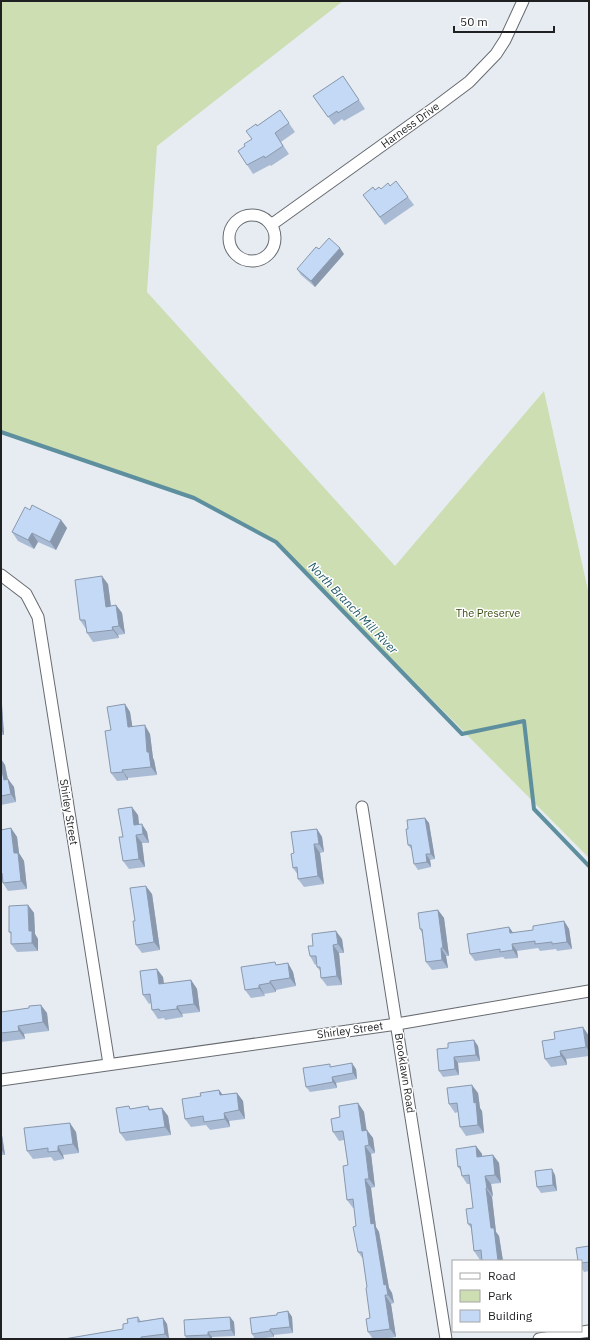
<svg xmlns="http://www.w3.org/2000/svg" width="590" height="1340" viewBox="0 0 590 1340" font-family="'IBM Plex Sans',sans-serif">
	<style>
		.green { fill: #cddeb2 }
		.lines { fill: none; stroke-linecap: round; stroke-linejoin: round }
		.stream { stroke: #5d8f9e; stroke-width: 4 }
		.minor-casing { stroke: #676b71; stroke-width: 13 }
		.minor { stroke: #fff; stroke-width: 11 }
		.wall { fill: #a9bbd4 }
		.shaded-wall { fill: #8998ac }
		.building { fill: #c4d9f6; stroke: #8998ac }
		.labels { text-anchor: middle; stroke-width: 3; stroke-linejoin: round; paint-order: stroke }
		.street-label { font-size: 11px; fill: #1e2022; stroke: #fff }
		.park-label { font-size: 11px; fill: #3a4c11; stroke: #fff }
		.water-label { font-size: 12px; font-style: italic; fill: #1d5766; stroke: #fff }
	</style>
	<rect width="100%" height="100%" fill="#e7ecf2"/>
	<!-- green -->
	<polygon class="green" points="1,1 343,1 157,146 147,292 395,566 544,391 589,595 589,858 276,542 194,498 1,432"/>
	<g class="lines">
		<!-- stream -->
		<polyline class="stream" points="1,432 194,498 276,542 462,734 524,721 534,809 589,866"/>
		<defs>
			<g id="minor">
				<circle cx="252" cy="238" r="23"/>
				<polyline points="271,225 437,106 469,82 496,54 505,40 523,1"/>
				<polyline points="1,575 26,594 38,617 109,1064"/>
				<polyline points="362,807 446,1339"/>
				<polyline points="1,1080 397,1024 589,991"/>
				<polyline points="539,1339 589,1331"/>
			</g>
		</defs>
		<!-- minor casing -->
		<use href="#minor" class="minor-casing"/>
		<!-- minor -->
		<use href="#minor" class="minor"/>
	</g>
	<!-- wall -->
	<g class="wall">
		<polygon points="343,76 365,109 344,121 342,119 334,125 313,96"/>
		<polygon points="280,110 295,132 281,142 289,154 271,166 270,165 253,174 238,151 245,146 252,139 257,126"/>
		<polygon points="390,186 408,197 414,205 385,225 363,195 375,190"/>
		<polygon points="319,249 344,254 315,287 301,275 297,269"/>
		<polygon points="30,510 61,520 67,528 56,550 38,542 34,549 18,541 12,532"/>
		<polygon points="108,584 111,606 116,605 122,613 125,634 118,635 119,638 93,642 87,633 86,629 80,620"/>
		<polygon points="1,704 2,705 4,735 1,735"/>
		<polygon points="125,704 130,712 132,727 150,734 153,758 154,760 157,775 128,778 128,780 117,781 111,773 111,730"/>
		<polygon points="1,759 5,765 8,779 14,787 16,802 1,805"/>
		<polygon points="138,815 139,824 147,832 149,843 142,843 145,867 129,869 123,861 123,837"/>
		<polygon points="425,818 429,823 435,859 430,860 431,867 418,870 414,864 412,850 408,845 408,829"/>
		<polygon points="11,828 17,837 19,853 24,861 27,889 8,891 3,883 2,881 1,882 1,830"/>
		<polygon points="317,829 322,837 324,852 320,853 324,884 304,887 298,879 298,875 293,868 294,853"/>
		<polygon points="152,894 160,950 142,953 136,945 135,921"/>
		<polygon points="28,905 34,913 35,934 38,939 38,951 17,952 11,944 11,934 9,932"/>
		<polygon points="438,910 444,918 449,956 446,956 448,968 432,970 426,962 422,933 420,929"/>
		<polygon points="564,921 569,929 572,949 557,951 556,949 540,951 538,948 517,951 518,958 505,959 503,957 475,961 470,954 509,927 513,933 533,930"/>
		<polygon points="342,939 344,953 339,953 342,985 327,986 321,978 321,972 317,967 317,964 315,965 310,956 313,946"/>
		<polygon points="288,963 293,972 296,986 276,990 276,992 264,994 265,996 251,998 245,990 278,965"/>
		<polygon points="163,977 164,984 191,980 197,989 200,1012 182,1014 183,1017 165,1020 164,1018 158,1019 152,1010 151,1003 149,1004 143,995"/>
		<polygon points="1,1012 47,1013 49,1031 24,1034 25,1039 1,1042"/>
		<polygon points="589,1036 589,1056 566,1059 567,1065 551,1067 545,1059"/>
		<polygon points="478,1046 480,1061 458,1063 459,1075 443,1077 439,1071 437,1049"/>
		<polygon points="332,1067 356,1069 357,1079 336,1083 337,1088 310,1092 306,1087"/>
		<polygon points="219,1090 223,1095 237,1093 243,1101 245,1119 229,1121 230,1127 210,1130 206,1125 191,1127 185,1119 201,1096"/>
		<polygon points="478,1093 480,1108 482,1111 484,1133 466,1136 460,1127 458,1112 455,1113 449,1104"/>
		<polygon points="358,1103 364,1112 366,1130 373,1138 375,1153 371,1154 375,1187 371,1188 376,1227 379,1232 389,1288 392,1293 394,1303 391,1304 396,1337 383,1339 373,1339 368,1332 370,1318 367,1287 363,1259 358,1252 356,1226 354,1208 353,1208 347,1200 348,1165 344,1140 339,1141 333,1132"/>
		<polygon points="148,1106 150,1109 162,1108 168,1116 171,1135 126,1141 120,1133 131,1109"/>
		<polygon points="76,1132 79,1153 63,1155 64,1159 54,1161 51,1157 33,1159 27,1151"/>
		<polygon points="1,1133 2,1135 5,1155 1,1155"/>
		<polygon points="476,1146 482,1154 482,1156 493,1155 499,1163 501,1183 491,1184 493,1196 492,1197 496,1232 499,1236 503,1261 482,1261 482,1259 480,1260 474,1251 471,1228 468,1224 473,1208 470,1184 467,1184 462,1176 461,1171 458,1167"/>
		<polygon points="555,1175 557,1191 541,1193 537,1187"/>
		<polygon points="589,1244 589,1271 584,1272 581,1267 581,1263 589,1246"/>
		<polygon points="288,1311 292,1317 293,1333 274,1335 274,1337 255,1339 252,1334 277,1315"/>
		<polygon points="138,1317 141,1321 163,1318 167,1324 169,1339 64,1339 123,1329 128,1323"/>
		<polygon points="230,1317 234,1322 235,1336 212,1337 212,1339 187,1339 185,1336"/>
	</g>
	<!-- shaded-wall -->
	<g class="shaded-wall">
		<polygon points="340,248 344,254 315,287 311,281"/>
		<polygon points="61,520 67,528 56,550 50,542"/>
		<polygon points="32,533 38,542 34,549 28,540"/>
		<polygon points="102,576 108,584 112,615 106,607"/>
		<polygon points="116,605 122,613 125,634 119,626"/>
		<polygon points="112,627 118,635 119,638 113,630"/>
		<polygon points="1,704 2,705 4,735 1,730"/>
		<polygon points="125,704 130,712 134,736 128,727"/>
		<polygon points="145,725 150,734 153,758 154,760 157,775 151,767 147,752"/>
		<polygon points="1,759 5,765 8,781 8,779 14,787 16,802 11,794 4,780 1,766"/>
		<polygon points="122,770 128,778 128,780 123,772"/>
		<polygon points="132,807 138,815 140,833 134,825"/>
		<polygon points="425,818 429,823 435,859 431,854"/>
		<polygon points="142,824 147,832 149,843 143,834"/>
		<polygon points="11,828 17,837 19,853 24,861 27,889 21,881 14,853"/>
		<polygon points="317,829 322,837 324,852 319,844"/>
		<polygon points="136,835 142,843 145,867 139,859"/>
		<polygon points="314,844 320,853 324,884 318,876"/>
		<polygon points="426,854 430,860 431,867 427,862"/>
		<polygon points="146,886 152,894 160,950 154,942"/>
		<polygon points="28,905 34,913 35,934 38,939 38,951 32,943 29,931"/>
		<polygon points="438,910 444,918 449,956 443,948"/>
		<polygon points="564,921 569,929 572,949 567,942"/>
		<polygon points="509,927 514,934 510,933"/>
		<polygon points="336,931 342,939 344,953 338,944"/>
		<polygon points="512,944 517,951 518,958 513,950"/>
		<polygon points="333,945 339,953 342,985 337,976"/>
		<polygon points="441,948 446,956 448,968 442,960"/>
		<polygon points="288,963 293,972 296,986 290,978"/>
		<polygon points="157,969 163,977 165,993 159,984"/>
		<polygon points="191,980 197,989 200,1012 194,1004"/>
		<polygon points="270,981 276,990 276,992 270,983"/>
		<polygon points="259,985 264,994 265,996 259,988"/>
		<polygon points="41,1005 47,1013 49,1031 43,1022"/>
		<polygon points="177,1006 182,1014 183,1017 177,1009"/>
		<polygon points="18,1026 24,1034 25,1039 19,1031"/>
		<polygon points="583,1027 589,1036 589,1051 586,1047"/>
		<polygon points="474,1040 478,1046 480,1061 476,1055"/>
		<polygon points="560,1051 566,1059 567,1065 561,1056"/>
		<polygon points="454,1057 458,1063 459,1075 455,1069"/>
		<polygon points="352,1063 356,1069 357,1079 353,1073"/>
		<polygon points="332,1077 336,1083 337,1088 333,1082"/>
		<polygon points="472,1085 478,1093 480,1108 482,1111 484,1133 478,1125 474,1103"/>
		<polygon points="219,1090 225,1098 220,1095"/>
		<polygon points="237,1093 243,1101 245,1119 239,1110"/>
		<polygon points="358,1103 364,1112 368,1139 362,1131"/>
		<polygon points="162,1108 168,1116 171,1135 165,1127"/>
		<polygon points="224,1113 229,1121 230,1127 225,1119"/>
		<polygon points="70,1123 76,1132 79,1153 73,1144"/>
		<polygon points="367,1130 373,1138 375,1153 369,1145"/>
		<polygon points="1,1133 2,1135 5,1155 1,1149"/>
		<polygon points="58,1146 63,1155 64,1159 58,1151"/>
		<polygon points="365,1146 371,1154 375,1187 369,1179"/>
		<polygon points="476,1146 482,1154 483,1165 477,1157"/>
		<polygon points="493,1155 499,1163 501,1183 495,1175"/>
		<polygon points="552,1169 555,1175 557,1191 553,1185"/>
		<polygon points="485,1176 491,1184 493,1196 487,1188"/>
		<polygon points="365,1179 371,1188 376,1227 379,1232 389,1288 392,1293 394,1303 388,1295 384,1285 371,1224"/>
		<polygon points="486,1188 492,1197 496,1232 499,1236 503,1261 498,1261 491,1228"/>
		<polygon points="385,1295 391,1304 396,1337 390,1329"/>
		<polygon points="288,1311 292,1317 293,1333 290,1327"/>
		<polygon points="230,1317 234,1322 235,1336 231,1330"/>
		<polygon points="163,1318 167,1324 169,1339 165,1334"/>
		<polygon points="270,1329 274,1335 274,1337 270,1331"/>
		<polygon points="208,1332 212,1337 212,1339 211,1339 208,1335"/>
	</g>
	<!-- building -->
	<g class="building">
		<polygon points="343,76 359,100 338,113 337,111 328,117 313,96"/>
		<polygon points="280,110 289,123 275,133 283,146 265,158 264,156 247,165 238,151 245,146 244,144 252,139 246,131 256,124 257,126"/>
		<polygon points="396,181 408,197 380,217 363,195 373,187 375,190 379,187 381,189 388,183 390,186"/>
		<polygon points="329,238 340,248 311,281 297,269 316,247 319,249"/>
		<polygon points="32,505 61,520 50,542 32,533 28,540 12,532 25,507 30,510"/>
		<polygon points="102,576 106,607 116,605 119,626 112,627 113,630 87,633 85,620 80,620 75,580"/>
		<polygon points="125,704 128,727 145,725 147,752 149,752 151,767 122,770 123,772 111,773 105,731 111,730 107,707"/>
		<polygon points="1,766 4,780 8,779 11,794 1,796"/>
		<polygon points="132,807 134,825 142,824 143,834 136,835 139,859 123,861 119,837 123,837 118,809"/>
		<polygon points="425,818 431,854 426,854 427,862 414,864 411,845 408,845 406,829 408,829 407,820"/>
		<polygon points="11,828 14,853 18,853 21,881 3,883 2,873 1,873 1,830"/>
		<polygon points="317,829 319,844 314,844 318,876 298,879 297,867 293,868 291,854 294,853 291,832"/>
		<polygon points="146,886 154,942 136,945 133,921 135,921 130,888"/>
		<polygon points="28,905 29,931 32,931 32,943 11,944 11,932 9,932 9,906"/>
		<polygon points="438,910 443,948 441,948 442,960 426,962 422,929 420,929 418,913"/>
		<polygon points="564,921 567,942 552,944 552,942 535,944 535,941 512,944 513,950 500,952 500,949 470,954 467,934 509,927 510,933 533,930 533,926"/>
		<polygon points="336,931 338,944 333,945 337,976 321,978 320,967 317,967 316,956 310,956 308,946 313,946 312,934"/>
		<polygon points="275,962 276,965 288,963 290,978 270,981 270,983 259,985 259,988 245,990 241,967"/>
		<polygon points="157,969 159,984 191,980 194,1004 177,1006 177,1009 160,1011 159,1009 152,1010 150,994 143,995 140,971"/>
		<polygon points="41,1005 43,1022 18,1026 19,1031 1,1033 1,1012 29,1008 29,1006"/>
		<polygon points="583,1027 586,1047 560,1051 561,1056 545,1059 542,1041 555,1039 554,1032"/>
		<polygon points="474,1040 476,1055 454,1057 455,1069 439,1071 437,1049 448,1048 448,1043"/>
		<polygon points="352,1063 353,1073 332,1077 333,1082 306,1087 303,1068 330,1064 330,1067"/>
		<polygon points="472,1085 474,1103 476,1102 478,1125 460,1127 457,1103 449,1104 447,1088"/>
		<polygon points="219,1090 220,1095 237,1093 239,1110 224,1113 225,1119 204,1122 203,1116 185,1119 182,1099 201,1096 200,1093"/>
		<polygon points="358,1103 362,1131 367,1130 369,1145 365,1146 369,1179 365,1179 371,1224 374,1223 384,1285 386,1284 388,1295 385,1295 390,1329 368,1332 366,1319 370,1318 366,1288 367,1287 362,1252 358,1252 353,1227 356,1226 353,1199 347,1200 343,1166 348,1165 343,1131 333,1132 331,1119 340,1117 339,1106"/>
		<polygon points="129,1106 130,1109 148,1106 149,1110 162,1108 165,1127 120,1133 116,1108"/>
		<polygon points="70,1123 73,1144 58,1146 58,1151 48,1152 48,1148 27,1151 24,1128"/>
		<polygon points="476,1146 477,1157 493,1155 495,1175 485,1176 487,1188 486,1188 491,1228 494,1228 498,1261 482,1261 481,1250 474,1251 471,1224 468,1224 466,1209 473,1208 469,1175 462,1176 460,1166 458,1167 456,1149"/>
		<polygon points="552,1169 553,1185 537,1187 535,1171"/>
		<polygon points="589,1244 589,1262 581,1263 581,1261 578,1261 576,1248 589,1246"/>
		<polygon points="288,1311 290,1327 270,1329 270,1331 252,1334 250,1318 277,1315 277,1313"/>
		<polygon points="138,1317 138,1322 163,1318 165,1334 141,1337 141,1339 64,1339 123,1329 123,1324 128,1323 127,1319"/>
		<polygon points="230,1317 231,1330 208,1332 208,1335 185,1336 184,1320"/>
	</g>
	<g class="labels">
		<!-- street labels -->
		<g class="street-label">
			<text transform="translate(410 125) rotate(-36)" y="4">Harness Drive</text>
			<text transform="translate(69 812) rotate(81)" y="4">Shirley Street</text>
			<text transform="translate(350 1030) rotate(-8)" y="4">Shirley Street</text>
			<text transform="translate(405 1073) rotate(81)" y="4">Brooklawn Road</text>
		</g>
		<!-- park labels -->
		<g class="park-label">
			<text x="488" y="617">The Preserve</text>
		</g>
		<!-- water labels -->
		<g class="water-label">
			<text transform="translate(353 608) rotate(46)" y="4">North Branch Mill River</text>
		</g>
	</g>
	<!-- border -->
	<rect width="590" height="1340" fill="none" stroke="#1e2022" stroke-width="4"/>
	<!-- legend -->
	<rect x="452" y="1260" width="130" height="72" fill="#ffffff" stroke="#a5a6a7"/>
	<rect x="460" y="1273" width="20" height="6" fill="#ffffff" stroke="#a5a6a7"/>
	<text x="488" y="1280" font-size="12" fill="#1e2022">Road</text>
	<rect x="460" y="1290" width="20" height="12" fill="#cddeb2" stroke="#a5a6a7"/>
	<text x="488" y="1300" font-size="12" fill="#1e2022">Park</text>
	<rect x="460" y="1310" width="20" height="12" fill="#c4d9f6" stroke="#a5a6a7"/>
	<text x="488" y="1320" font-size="12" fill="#1e2022">Building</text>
	<!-- scale -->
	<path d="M454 26v6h100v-6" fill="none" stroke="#1e2022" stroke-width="2"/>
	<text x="460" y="26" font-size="12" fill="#1e2022" stroke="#ffffff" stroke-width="3" paint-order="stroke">50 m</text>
</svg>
